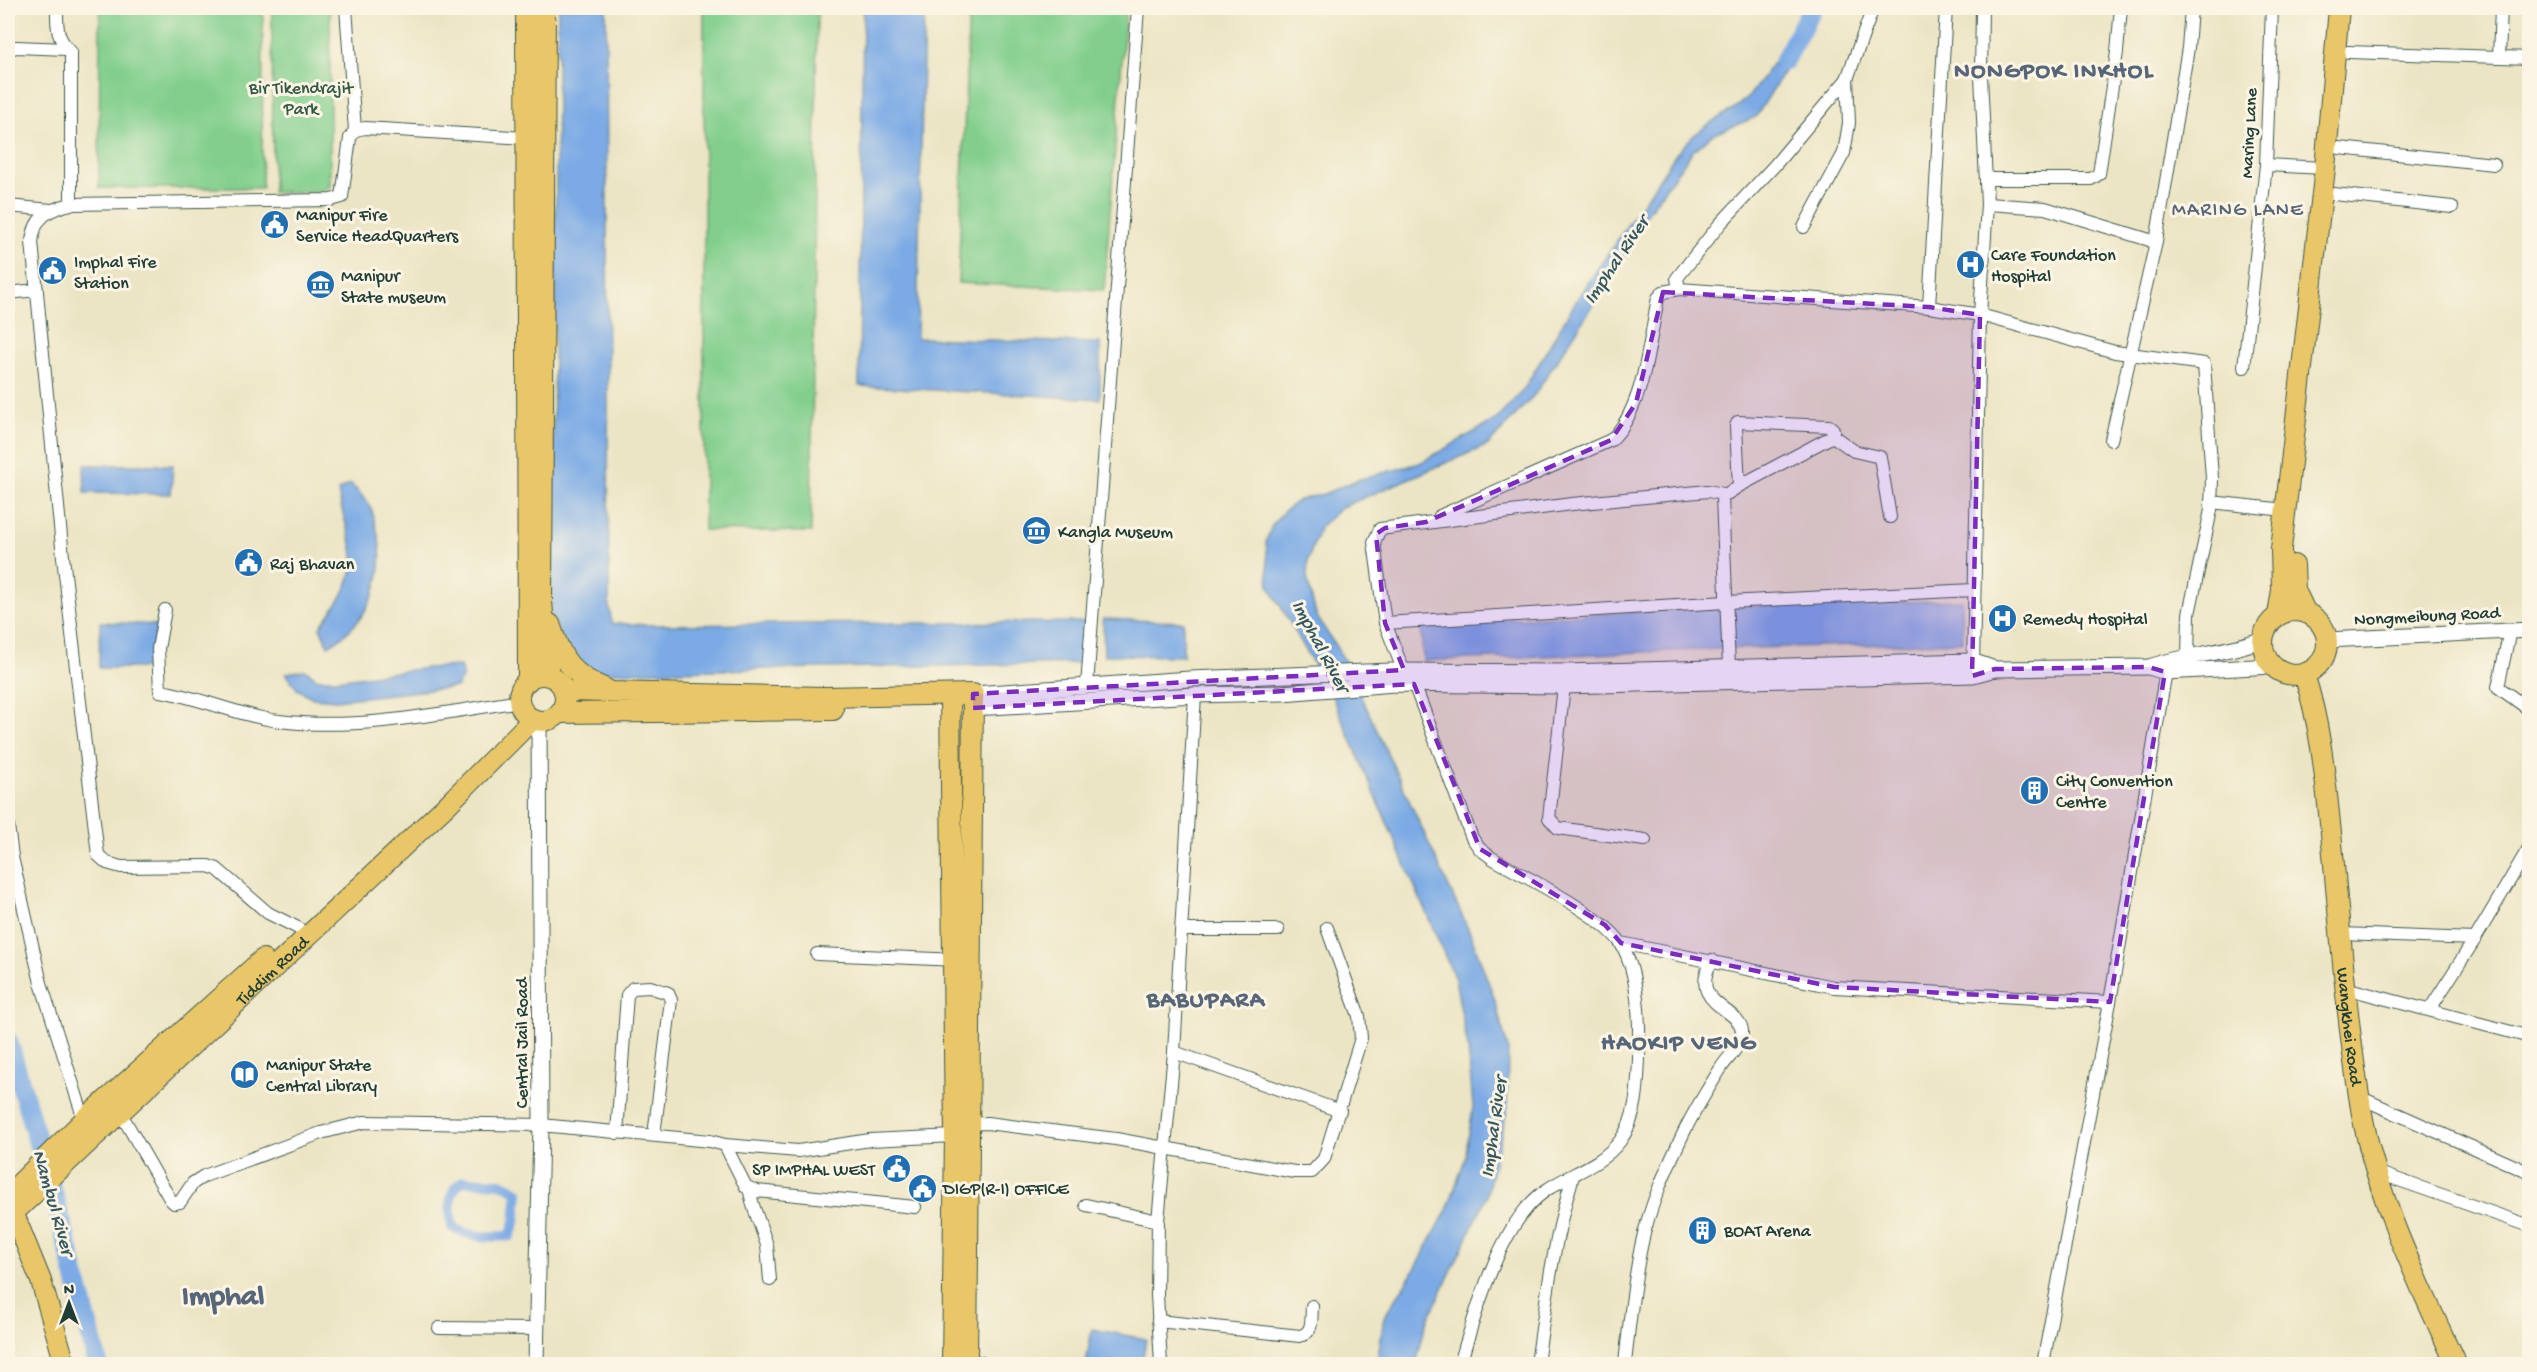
<svg xmlns="http://www.w3.org/2000/svg" width="2537" height="1372" viewBox="0 0 2537 1372" font-family="'Gochi Hand',sans-serif">
	<style>
		.green { fill: #82cf8d; stroke: #508660; stroke-width: 1.5 }
		.water { fill: #7baae5; stroke: #4d748c; stroke-width: 1.5 }
		.lines { fill: none; stroke-linecap: round; stroke-linejoin: round }
		.canal { stroke: #7baae5; stroke-width: 10 }
		.river { stroke: #7baae5; stroke-width: 20 }
		.minor-casing { stroke: #3e564a; stroke-width: 14 }
		.tertiary-casing { stroke: #3e564a; stroke-width: 17 }
		.primary-casing { stroke: #3e564a; stroke-width: 22 }
		.trunk-casing { stroke: #3e564a; stroke-width: 22 }
		.minor { stroke: #fff; stroke-width: 12 }
		.tertiary { stroke: #fff; stroke-width: 15 }
		.primary { stroke: #e9c769; stroke-width: 20 }
		.trunk { stroke: #e9c769; stroke-width: 20 }
		.marked { fill: #7b2cbf; fill-opacity: 0.2; stroke: #7b2cbf; stroke-width: 4.5; stroke-dasharray: 12 8; stroke-linejoin: round }
		.labels { text-anchor: middle; stroke-width: 6; stroke-linejoin: round; paint-order: stroke }
		.park-label { font-size: 18px; fill: #335a46; stroke: #fcf5e5 }
		.street-label { font-size: 18px; fill: #1f3d34; stroke: #fcf5e5 }
		.poi-label { font-size: 18px; fill: #1f3d34; stroke: #fcf5e5; text-anchor: start }
		.neighbourhood-label { font-size: 20px; letter-spacing: 1.5px; fill: #576678; stroke: #fcf5e5 }
		.water-label { font-size: 20px; font-style: italic; fill: #365860; stroke: #fcf5e5 }
		.district-label { font-size: 24px; font-weight: bold; letter-spacing: 1.5px; fill: #576678; stroke: #fcf5e5 }
		.town-label { font-size: 30px; font-weight: bold; fill: #576678; stroke: #fcf5e5 }
	</style>
	<rect width="100%" height="100%" fill="#fcf5e5"/>
	<filter id="ink" filterUnits="userSpaceOnUse"><feTurbulence type="fractalNoise" baseFrequency=".0167" numOctaves="2"/><feDisplacementMap in="SourceGraphic" scale="12" xChannelSelector="R" yChannelSelector="G"/><feConvolveMatrix kernelMatrix="1 2 1 2 8 2 1 2 1" color-interpolation-filters="sRGB"/></filter>
	<filter id="wash" filterUnits="userSpaceOnUse"><feTurbulence type="fractalNoise" baseFrequency=".008" numOctaves="4" result="noise"/><feDisplacementMap in="SourceGraphic" scale="24" xChannelSelector="R" yChannelSelector="G"/><feGaussianBlur stdDeviation="1.35" result="paint"/><feColorMatrix in="noise" values="0 0 0 0 0 0 0 0 0 0 0 0 0 0 0 0 0 1.4 0 .05"/><feComposite in="paint" operator="in"/></filter>
	<g filter="url(#wash)">
		<rect width="100%" height="100%" fill="#ece5c5"/>
		<!-- green -->
		<g class="green">
			<polygon points="100,8 263,8 262,188 99,188"/>
			<polygon points="272,8 330,8 330,186 321,192 273,192"/>
			<polygon points="704,8 817,8 811,532 704,530"/>
			<polygon points="969,8 1126,8 1104,290 958,283"/>
		</g>
		<!-- water -->
		<g class="water">
			<polygon points="558,8 606,8 609,606 612,623 647,625 1087,622 1087,663 618,672 585,672 574,664 551,614"/>
			<polygon points="863,8 924,8 917,338 1100,343 1100,399 859,386"/>
			<polygon points="1798,29 1791,60 1756,117 1712,135 1692,152 1643,219 1615,272 1535,394 1488,445 1342,507 1320,527 1308,560 1307,578 1316,615 1345,661 1470,933 1494,997 1508,1049 1507,1110 1486,1198 1425,1326 1416,1364 1377,1364 1384,1317 1415,1269 1448,1208 1465,1159 1473,1107 1468,1048 1455,979 1332,696 1269,586 1266,541 1272,526 1283,512 1299,500 1324,494 1357,480 1420,463 1497,419 1524,389 1576,301 1676,154 1693,136 1713,121 1735,108 1750,95"/>
			<polygon points="84,465 173,465 171,494 85,493"/>
			<path d="M 351,484 C 357,491 365,498 369,505 C 373,511 374,520 376,527 C 390,574 370,622 328,646 L 320,627 C 336,606 354,584 353,555 C 351,534 341,512 338,491 Z"/>
			<polygon points="1962,600 1963,642 1720,649 1423,661 1421,624 1716,607"/>
			<polygon points="1103,619 1183,622 1183,656 1104,655"/>
			<polygon points="100,622 157,625 149,668 99,668"/>
			<polygon points="460,666 463,676 457,687 336,700 313,698 297,689 286,673 305,670 318,679 343,679 427,668"/>
			<polygon points="1092,1329 1146,1339 1142,1364 1086,1364"/>
		</g>
		<g class="lines">
			<!-- canal -->
			<path class="canal" d="M 463,1181 L 501,1183 L 518,1192 L 515,1222 L 510,1236 C 490,1237 470,1238 452,1227 C 450,1210 447,1190 463,1181 Z"/>
			<!-- river -->
			<g class="river">
				<polyline points="1784,61 1812,8"/>
				<polyline points="8,1041 62,1224 98,1364"/>
			</g>
		</g>
	</g>
	<g filter="url(#ink)">
		<g class="lines">
			<defs>
				<g id="minor">
					<path d="M 57,8 C 57,27 56,38 71,52 L 71,204"/>
					<polyline points="346,8 355,130"/>
					<polyline points="1873,8 1847,79 1775,165 1720,224 1677,278 1679,289 1929,307 1980,315 2115,352 2204,364 2212,478 2211,510 2189,614 2188,657"/>
					<polyline points="8,50 16,47 67,49"/>
					<polyline points="2348,52 2530,58"/>
					<polyline points="2499,57 2501,8"/>
					<polyline points="2339,148 2494,164"/>
					<polyline points="2266,165 2325,168"/>
					<polyline points="1986,179 2091,179 2099,174 2117,52 2121,8"/>
					<polyline points="2334,194 2452,207"/>
					<polyline points="1987,204 2045,208 2156,242"/>
					<polyline points="8,206 51,210"/>
					<polyline points="1804,227 1844,153 1849,123 1847,79"/>
					<polyline points="8,293 37,290"/>
					<polyline points="1929,307 1946,8"/>
					<polyline points="2244,367 2266,165 2272,8"/>
					<polyline points="1833,436 1854,451 1880,457 1890,517"/>
					<polyline points="2111,440 2156,242 2188,48 2191,8"/>
					<polyline points="1723,494 1708,491 1572,504 1380,529 1374,542 1385,623 1726,602 1974,590"/>
					<polyline points="2211,502 2285,510"/>
					<path d="M 1440,516 L 1611,440 C 1644,409 1649,342 1658,298 L 1663,292 L 1679,289"/>
					<path d="M 165,610 L 158,649 L 160,691 C 200,697 238,716 279,721 C 358,731 442,713 520,701"/>
					<path d="M 1385,623 L 1404,672 L 1414,684 L 1472,838 L 1480,849 L 1492,858 C 1523,876 1602,915 1620,942 C 1639,971 1640,1024 1639,1058 C 1638,1085 1637,1119 1620,1141 C 1600,1167 1570,1173 1545,1191 C 1500,1222 1475,1314 1460,1364"/>
					<polyline points="2510,630 2498,687 2530,710"/>
					<polyline points="1729,667 1722,497 1739,486 1833,436 1833,429 1829,426 1738,422 1736,426 1739,486"/>
					<polyline points="1973,668 1980,315 1987,204 1981,75 1982,8"/>
					<polyline points="1087,686 1138,8"/>
					<polyline points="1564,686 1549,818 1558,828 1645,840"/>
					<polyline points="8,825 12,857 41,983 86,1126"/>
					<polyline points="1182,930 1278,930"/>
					<polyline points="2341,934 2475,939 2530,846"/>
					<path d="M 307,937 L 298,928 L 268,913 L 217,869 L 208,866 L 121,867 L 107,863 L 98,855 L 63,557 L 32,242 C 34,217 49,209 71,204 L 331,200 L 342,197 L 350,138 L 355,130 L 365,128 L 527,138"/>
					<polyline points="1621,943 1834,987 2110,1002"/>
					<polyline points="817,954 959,960"/>
					<polyline points="2345,988 2530,1037"/>
					<polyline points="2430,1009 2475,939"/>
					<polyline points="1174,1052 1340,1111"/>
					<polyline points="2359,1097 2530,1173"/>
					<polyline points="120,1112 170,1199 174,1203 180,1202 193,1183 204,1176 321,1133 364,1122 541,1125 710,1141 725,1145 746,1187 757,1191 915,1207"/>
					<polyline points="617,1133 627,995 633,988 650,987 668,993 671,1000 654,1135"/>
					<polyline points="725,1145 798,1151 870,1140 955,1136 968,1124 987,1123 1116,1139 1294,1172 1312,1172 1324,1159 1361,1038 1359,1016 1327,928"/>
					<polyline points="2376,1172 2530,1226"/>
					<polyline points="749,1188 753,1205 767,1245 770,1280"/>
					<polyline points="1086,1205 1158,1221"/>
					<path d="M 1158,1321 L 1300,1336 C 1314,1333 1311,1318 1312,1306"/>
					<polyline points="439,1328 537,1329"/>
					<polyline points="967,1359 986,1364"/>
					<polyline points="1161,1364 1157,1295 1158,1221 1174,1052 1195,695"/>
					<path d="M 1537,1364 C 1546,1300 1554,1238 1573,1176"/>
					<path d="M 1625,1364 C 1629,1325 1633,1286 1641,1247 C 1649,1206 1668,1165 1686,1128 C 1696,1108 1709,1087 1721,1068 C 1727,1058 1737,1051 1741,1038 C 1751,1007 1684,1010 1712,960"/>
					<polyline points="2043,1364 2110,1002 2167,665"/>
				</g>
				<g id="tertiary">
					<polyline points="2327,640 2530,630"/>
					<polyline points="2149,667 2165,672 2272,666"/>
					<polyline points="973,694 1190,679 1392,671 1565,672 1972,661 1995,669"/>
					<path d="M 973,708 L 1195,695 L 1282,693 L 1394,684 L 1564,686 L 1973,675 L 1995,669 L 2149,667 C 2187,654 2225,654 2263,639"/>
					<polyline points="536,1364 541,1125 539,721"/>
				</g>
				<g id="primary">
					<polyline points="2294,565 2295,590 2306,613"/>
					<circle cx="2295" cy="643" r="32"/>
					<polyline points="2278,615 2282,590 2281,549 2325,168 2339,8"/>
					<path id="s1" d="M 2304,674 C 2322,729 2326,786 2332,843 C 2340,928 2346,1013 2359,1096 C 2373,1192 2416,1277 2456,1364"/>
				</g>
				<g id="trunk">
					<polyline points="526,8 528,681"/>
					<polyline points="545,8 542,602 549,676"/>
					<path d="M 550,624 C 561,659 571,675 606,689"/>
					<circle cx="542" cy="698" r="23"/>
					<polyline points="564,691 825,697 973,694 967,1364"/>
					<polyline points="950,695 955,1136 952,1364"/>
					<polyline points="560,713 833,710"/>
					<polyline points="8,1195 83,1121 263,959"/>
					<polyline points="9,1202 41,1281 65,1364"/>
					<path id="s2" d="M 8,1218 L 446,806 L 533,719"/>
				</g>
			</defs>
			<!-- minor casing -->
			<use href="#minor" class="minor-casing"/>
			<!-- tertiary casing -->
			<use href="#tertiary" class="tertiary-casing"/>
			<!-- primary casing -->
			<use href="#primary" class="primary-casing"/>
			<!-- trunk casing -->
			<use href="#trunk" class="trunk-casing"/>
			<!-- minor -->
			<use href="#minor" class="minor"/>
			<!-- tertiary -->
			<use href="#tertiary" class="tertiary"/>
			<!-- primary -->
			<use href="#primary" class="primary"/>
			<!-- trunk -->
			<use href="#trunk" class="trunk"/>
		</g>
	</g>
	<!-- marked area -->
	<path class="marked" d="M 1663,292 L 1929,307 L 1980,315 L 1972,676 L 1995,669 L 2149,667 L 2165,672 L 2110,1002 L 1834,987 L 1621,943 L 1605,925 L 1480,849 L 1414,684 L 973,708 L 973,694 L 1404,670 L 1385,623 L 1376,534 L 1385,528 L 1426,522 L 1611,440 L 1636,403 Z"/>
	<!-- icons -->
	<defs>
		<symbol id="civic-disc" viewBox="-11 -11 22 22"><circle r="9.5" fill="#1f6fb2" stroke="#fcf5e5"/><path d="M-.6-6.5H3V-4.5H.6V-3L4-1V1h2V6H-6V1h2V-1L-.6-3ZM-1.2 2.5V6h2.4V2.5Z" fill="#fff"/></symbol>
		<symbol id="hospital-disc" viewBox="-11 -11 22 22"><circle r="9.5" fill="#1f6fb2" stroke="#fcf5e5"/><path d="M-5-5h3v3.5h4V-5h3V5h-3V1.5h-4V5h-3Z" fill="#fff"/></symbol>
		<symbol id="museum-disc" viewBox="-11 -11 22 22"><circle r="9.5" fill="#1f6fb2" stroke="#fcf5e5"/><path d="M0-6L6-3V-2H-6V-3ZM-5-1h2V3h-2ZM-1-1h2V3h-2ZM3-1h2V3H3ZM-6 4H6V6H-6Z" fill="#fff"/></symbol>
		<symbol id="building-disc" viewBox="-11 -11 22 22"><circle r="9.5" fill="#1f6fb2" stroke="#fcf5e5"/><path d="M-4-6H4V6H1V3H-1V6H-4ZM-2.5-4.3h1.7v1.8h-1.7ZM.8-4.3h1.7v1.8H.8ZM-2.5-1h1.7V.8h-1.7ZM.8-1h1.7V.8H.8Z" fill="#fff"/></symbol>
		<symbol id="library-disc" viewBox="-11 -11 22 22"><circle r="9.5" fill="#1f6fb2" stroke="#fcf5e5"/><path d="M-6-4Q-3-5.5-.7-3.5V5Q-3 3-6 4ZM6-4Q3-5.5 .7-3.5V5Q3 3 6 4Z" fill="#fff"/></symbol>
	</defs>
	<g fill-rule="evenodd">
		<use href="#civic-disc" x="258" y="208" width="33" height="33"/>
		<use href="#hospital-disc" x="1954" y="248" width="33" height="33"/>
		<use href="#civic-disc" x="36" y="254" width="33" height="33"/>
		<use href="#museum-disc" x="304" y="268" width="33" height="33"/>
		<use href="#museum-disc" x="1020" y="514" width="33" height="33"/>
		<use href="#civic-disc" x="232" y="546" width="33" height="33"/>
		<use href="#hospital-disc" x="1986" y="602" width="33" height="33"/>
		<use href="#building-disc" x="2018" y="774" width="33" height="33"/>
		<use href="#library-disc" x="228" y="1058" width="33" height="33"/>
		<use href="#civic-disc" x="880" y="1152" width="33" height="33"/>
		<use href="#civic-disc" x="906" y="1172" width="33" height="33"/>
		<use href="#building-disc" x="1686" y="1214" width="33" height="33"/>
	</g>
	<g class="labels">
		<!-- park labels -->
		<g class="park-label">
			<text x="301" y="93">Bir Tikendrajit<tspan x="301" dy="21">Park</tspan></text>
		</g>
		<!-- street labels -->
		<g class="street-label">
			<text transform="translate(2248 133) rotate(-87)" y="6">Maring Lane</text>
			<text transform="translate(2427 615) rotate(-3)" y="6">Nongmeibung Road</text>
			<text dy="6" stroke="none"><textPath href="#s2" startOffset="362">Tiddim Road</textPath></text>
			<text dy="6" stroke="none"><textPath href="#s1" startOffset="356">Wangkhei Road</textPath></text>
			<text transform="translate(521 1043) rotate(-90)" y="6">Central Jail Road</text>
		</g>
		<!-- poi labels -->
		<g class="poi-label">
			<text x="296" y="220">Manipur Fire<tspan x="296" dy="21">Service HeadQuarters</tspan></text>
			<text x="1991" y="260">Care Foundation<tspan x="1991" dy="21">Hospital</tspan></text>
			<text x="74" y="267">Imphal Fire<tspan x="74" dy="21">Station</tspan></text>
			<text x="341" y="281">Manipur<tspan x="341" dy="21">State museum</tspan></text>
			<text x="1058" y="537">Kangla Museum</text>
			<text x="270" y="569">Raj Bhavan</text>
			<text x="2023" y="624">Remedy Hospital</text>
			<text x="2056" y="786">City Convention<tspan x="2056" dy="21">Centre</tspan></text>
			<text x="266" y="1070">Manipur State<tspan x="266" dy="21">Central Library</tspan></text>
			<text x="875" y="1175" text-anchor="end">SP IMPHAL WEST</text>
			<text x="943" y="1194">DIGP(R-I) OFFICE</text>
			<text x="1724" y="1236">BOAT Arena</text>
		</g>
		<!-- neighbourhood labels -->
		<g class="neighbourhood-label">
			<text x="2238" y="215">MARING LANE</text>
		</g>
		<!-- water labels -->
		<g class="water-label">
			<text transform="translate(1615 259) rotate(-56)" y="7">Imphal River</text>
			<text transform="translate(1322 645) rotate(62)" y="7">Imphal River</text>
			<text transform="translate(1492 1127) rotate(-82)" y="7">Imphal River</text>
			<text transform="translate(55 1202) rotate(74)" y="7">Nambul River</text>
		</g>
		<!-- district labels -->
		<g class="district-label">
			<text x="2054" y="77">NONGPOK INKHOL</text>
			<text x="1206" y="1006">BABUPARA</text>
			<text x="1679" y="1049">HAOKIP VENG</text>
		</g>
		<!-- town labels -->
		<g class="town-label">
			<text x="223" y="1304">Imphal</text>
		</g>
	</g>
	<!-- margin -->
	<rect width="2537" height="1372" fill="none" stroke="#fcf5e5" stroke-width="30"/>
	<!-- north arrow -->
	<g transform="translate(69 1303)" stroke="#fcf5e5" stroke-width="4.5" paint-order="stroke">
	<path d="M0-4.5L10 22L0 15L-10 22Z" fill="#1f3d34"/>
	<text y="-9" font-size="16" font-weight="bold" text-anchor="middle" fill="#1f3d34">N</text>
	</g>
</svg>
